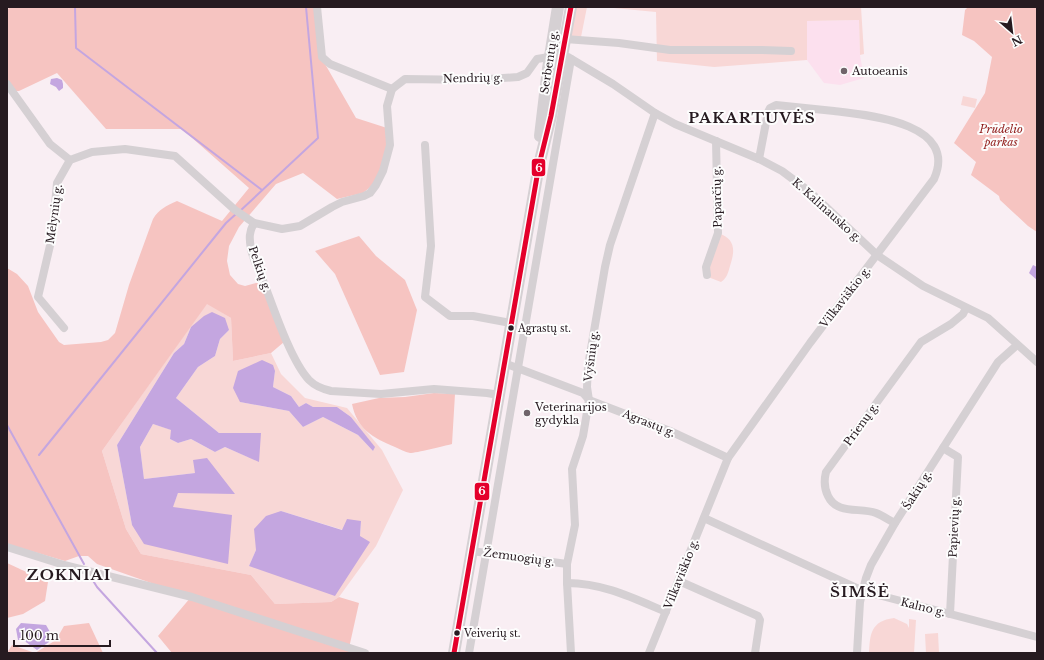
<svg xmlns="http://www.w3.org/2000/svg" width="1044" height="660" viewBox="0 0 1044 660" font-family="'Libre Baskerville',serif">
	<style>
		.built { fill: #fce0ee }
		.green { fill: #f8d7d6; fill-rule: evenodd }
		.forest { fill: #f6c4c1 }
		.water { fill: #c4a6e0 }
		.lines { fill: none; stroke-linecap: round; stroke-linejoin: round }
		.stream { stroke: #c4a6e0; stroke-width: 2 }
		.minor { stroke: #d5d0d3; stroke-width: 8 }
		.primary { stroke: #d5d0d3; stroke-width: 12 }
		.bus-1-casing { stroke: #fdfdfd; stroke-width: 8 }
		.bus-1 { stroke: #e4002b; stroke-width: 5 }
		.poi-dot { fill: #70646a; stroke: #fdfdfd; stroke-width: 1.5 }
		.bus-dot { fill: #261a20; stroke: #fdfdfd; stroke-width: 1.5 }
		.labels { text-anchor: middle; stroke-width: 4; stroke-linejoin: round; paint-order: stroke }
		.bus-label { font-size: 10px; fill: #261a20; stroke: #fdfdfd; text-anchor: start }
		.street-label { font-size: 11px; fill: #261a20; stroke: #fdfdfd }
		.poi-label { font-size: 11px; fill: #261a20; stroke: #fdfdfd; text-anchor: start }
		.park-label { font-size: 11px; font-style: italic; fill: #911d1b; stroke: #fdfdfd }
		.district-label { font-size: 15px; font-weight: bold; letter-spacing: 1px; fill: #261a20; stroke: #fdfdfd }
		.line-badge { stroke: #fdfdfd; stroke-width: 1.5 }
		.badge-label { font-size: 11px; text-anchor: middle; font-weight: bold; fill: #fff }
	</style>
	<rect width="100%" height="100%" fill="#f9eef3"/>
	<!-- built -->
	<polygon class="built" points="859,20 860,55 864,78 840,85 824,83 807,60 807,21"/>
	<!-- green -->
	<g class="green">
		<polygon points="574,7 587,7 581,37 568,36"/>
		<polygon points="603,7 861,7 864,54 860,55 859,20 807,21 807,60 714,67 657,61 656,12"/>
		<polygon points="963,96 977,99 975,108 961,105"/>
		<path d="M 718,233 C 736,239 735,251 730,266 C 728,273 727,278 721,282 L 708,277 L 706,271 Z"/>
		<path d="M 207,303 L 231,318 L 233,361 L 271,353 L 281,374 L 305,398 L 347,408 L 382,450 L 403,490 L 376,546 L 339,597 L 331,602 L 275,604 L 251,575 L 141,554 L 126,529 L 102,451 ZM 191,327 L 229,330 L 220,339 L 215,356 L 198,367 L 176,398 L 219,433 L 261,433 L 248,457 L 225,447 L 215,452 L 191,439 L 178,443 L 170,439 L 172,430 L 153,424 L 140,447 L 144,479 L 195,473 L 234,493 L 178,493 L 172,508 L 132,525 L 117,445 L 174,353 L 184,344 ZM 275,371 L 273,387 L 291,396 L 299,407 L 306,403 L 313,407 L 337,407 L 351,417 L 374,447 L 373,451 L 358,435 L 323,417 L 303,427 L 289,411 L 240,402 ZM 281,511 L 343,530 L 361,521 L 360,536 L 249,566 L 256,550 Z"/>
		<path d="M 894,618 L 907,624 L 909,628 L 909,619 L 916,620 L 914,653 L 869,653 C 870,634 871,621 894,618 Z"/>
		<polygon points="938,633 939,653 926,653 925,634"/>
	</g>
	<!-- forest -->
	<g class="forest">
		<path d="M 10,7 L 317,7 L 321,57 L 356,118 L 387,128 L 387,148 L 376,181 L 368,189 L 363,193 L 337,199 L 303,173 L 276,184 L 239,227 L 229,246 L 227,261 L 230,275 L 238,284 L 245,286 L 260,282 L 284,342 L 271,353 L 233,361 L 231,318 L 207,304 L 102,451 L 126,529 L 141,554 L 251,575 L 275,604 L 331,602 L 339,597 L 359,603 L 349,648 L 365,653 L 172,653 L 158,636 L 191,597 L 97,564 L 88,556 L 79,556 L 65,561 L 7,544 L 7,268 L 17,274 L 28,286 L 38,312 L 59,342 L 64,345 L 101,342 L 108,340 L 115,333 L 129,285 L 153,219 C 159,209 166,206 177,201 L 222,221 L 249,188 L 182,129 L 106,129 L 57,73 L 19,91 L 7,91 L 7,10 Z"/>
		<polygon points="968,7 1037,7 1037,232 1028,226 1000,200 999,196 971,175 976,162 954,143 985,93 992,57 974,41 962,35 965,10"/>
		<polygon points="359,236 376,256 405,280 417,310 404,372 380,375 335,274 315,251"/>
		<path d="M 434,393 L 455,394 L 452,444 C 444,446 416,453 410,453 C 405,452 400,449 395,447 C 373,438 357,429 352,404 L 379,398 L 405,397 Z"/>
		<polygon points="7,563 48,582 45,601 23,614 7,618"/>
		<polygon points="89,623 103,653 7,653 12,645 35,653 56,640 64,626"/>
	</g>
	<!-- water -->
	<g class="water">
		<polygon points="57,78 62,80 63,84 63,88 59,91 56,87 50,84 51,79"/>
		<polygon points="1033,265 1037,267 1037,280 1029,273"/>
		<polygon points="212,312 225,318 229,330 220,339 215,356 198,367 176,398 219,433 261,433 259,462 225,447 215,452 191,439 178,443 170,439 171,430 153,424 140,447 144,479 195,473 193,460 207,458 235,494 178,493 173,507 232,515 228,564 144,544 132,525 117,445 174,353 184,344 191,327 204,316"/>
		<polygon points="262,360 273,365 275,371 273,387 291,396 299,407 306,403 313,407 337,407 351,417 375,447 373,451 358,435 323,417 303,427 289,411 240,402 233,388 238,371"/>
		<polygon points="281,511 342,530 347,519 361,521 360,536 370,542 335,596 249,566 256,550 254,529 266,516"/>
		<polygon points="21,623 46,625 50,632 49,642 37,650 23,640 18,640 16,629"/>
	</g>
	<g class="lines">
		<!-- stream -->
		<g class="stream">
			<polyline points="75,7 76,48 262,190"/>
			<polyline points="240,211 318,138 306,7"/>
			<polyline points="7,425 84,564"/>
			<polyline points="39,455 226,223 236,214"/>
			<polyline points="92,579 97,587 157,653"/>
		</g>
		<!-- minor -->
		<g class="minor">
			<path d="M 317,7 L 322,57 L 330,64 L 392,89 L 387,106 L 390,145 L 383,171 L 376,185 L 370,193 L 364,196 L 342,202 L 332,207 L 300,226 L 282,229 L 254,223 C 249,232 249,238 251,249 C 253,260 260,272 264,283 C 274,309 291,361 309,380 C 315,386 322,389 331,391 L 381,394 L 434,389 L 487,393 L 499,395"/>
			<polyline points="565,39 619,43 670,50 762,50 791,51"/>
			<polyline points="568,57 613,84 655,113 675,124 759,159 782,171 810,192 877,255 923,286 988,318 1037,362"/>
			<polyline points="7,84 50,144 70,160"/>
			<polyline points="392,89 405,79 475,80 518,77 527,73 537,59 549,57"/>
			<polyline points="425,145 431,246 425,297 450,316 473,316 511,323"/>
			<polyline points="707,275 706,267 718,233 716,141"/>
			<polyline points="64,328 38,297 52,237 57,183 70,160 92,152 125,149 175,156 235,210 254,223"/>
			<polyline points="504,363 583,393 589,400 670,431 728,458"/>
			<polyline points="943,448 958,457 950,614"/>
			<polyline points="704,518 863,591 1037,637"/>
			<path d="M 895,523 C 889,520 883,516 876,513 C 860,507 837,515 828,496 C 824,488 824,480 826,472 L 921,342 L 951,324 L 963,314 L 966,308"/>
			<polyline points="7,547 64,565 192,597 365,653"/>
			<polyline points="472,551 567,564"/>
			<polyline points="679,581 758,616 760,620 755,653"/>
			<path d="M 567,583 C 603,583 633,598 666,612"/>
			<polyline points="469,653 571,59"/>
			<polyline points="571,653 567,583 567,564 575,525 572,469 583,436 589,400 587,387 588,366 605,267 610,245 655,113"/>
			<path d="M 649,653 L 728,458 L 810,343 L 934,179 C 959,123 868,115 834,111 C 815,109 796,107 776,105 L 770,108 L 768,112 L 759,159"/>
			<polyline points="857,653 860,602 866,578 871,565 895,523 998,362 1017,345"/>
		</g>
		<!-- primary -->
		<g class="primary">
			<polyline points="540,136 548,69 558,7"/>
			<polyline points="454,653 539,165 551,116 571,7"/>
		</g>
		<defs>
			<polyline id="bus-1" points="454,653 539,165 551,116 571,7"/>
		</defs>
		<!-- bus-1 casing -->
		<use href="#bus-1" class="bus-1-casing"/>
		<!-- bus-1 -->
		<use href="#bus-1" class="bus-1"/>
	</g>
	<!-- markers -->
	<g class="poi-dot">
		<circle cx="844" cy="71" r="4"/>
		<circle cx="527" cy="413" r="4"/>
	</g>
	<g class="bus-dot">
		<circle cx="511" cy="328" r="3.5"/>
		<circle cx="457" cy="633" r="3.5"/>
	</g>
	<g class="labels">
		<!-- bus labels -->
		<g class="bus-label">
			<text x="518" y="332">Agrastų st.</text>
			<text x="464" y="637">Veiverių st.</text>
		</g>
		<!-- street labels -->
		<g class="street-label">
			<text transform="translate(549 62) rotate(-81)" y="4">Serbentų g.</text>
			<text transform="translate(473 78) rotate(-1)" y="4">Nendrių g.</text>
			<text transform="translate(717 197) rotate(-91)" y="4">Paparčių g.</text>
			<text transform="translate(827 210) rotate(42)" y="4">K. Kalinausko g.</text>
			<text transform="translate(54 214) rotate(-82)" y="4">Mėlynių g.</text>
			<text transform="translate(260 269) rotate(71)" y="4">Pelkių g.</text>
			<text transform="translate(845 297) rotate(-52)" y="4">Vilkaviškio g.</text>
			<text transform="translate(591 356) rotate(-83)" y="4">Vyšnių g.</text>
			<text transform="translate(649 423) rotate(22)" y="4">Agrastų g.</text>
			<text transform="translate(861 424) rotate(-54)" y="4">Prienų g.</text>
			<text transform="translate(917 490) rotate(-58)" y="4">Šakių g.</text>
			<text transform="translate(954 527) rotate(-87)" y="4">Papievių g.</text>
			<text transform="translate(519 557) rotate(8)" y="4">Žemuogių g.</text>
			<text transform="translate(681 574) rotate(-68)" y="4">Vilkaviškio g.</text>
			<text transform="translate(923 607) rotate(14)" y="4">Kalno g.</text>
		</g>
		<!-- poi labels -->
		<g class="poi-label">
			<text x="852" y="75">Autoeanis</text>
			<text x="535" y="411">Veterinarijos<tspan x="535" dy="13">gydykla</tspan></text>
		</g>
		<!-- park labels -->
		<g class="park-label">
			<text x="1001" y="133">Prūdelio<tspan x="1001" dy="13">parkas</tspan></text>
		</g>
		<!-- district labels -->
		<g class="district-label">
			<text x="752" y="123">PAKARTUVĖS</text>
			<text x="69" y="580">ZOKNIAI</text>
			<text x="860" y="597">ŠIMŠĖ</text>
		</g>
	</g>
	<g class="line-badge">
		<rect x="531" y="158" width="15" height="19" rx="4" fill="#e4002b"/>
		<rect x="474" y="482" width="16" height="19" rx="4" fill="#e4002b"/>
	</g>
	<g class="badge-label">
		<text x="539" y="172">6</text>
		<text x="482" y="495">6</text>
	</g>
	<!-- border -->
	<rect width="1044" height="660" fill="none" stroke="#261a20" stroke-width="16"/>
	<!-- north arrow -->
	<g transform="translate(1012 32) rotate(152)" stroke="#fdfdfd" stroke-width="3" paint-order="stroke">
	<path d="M0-3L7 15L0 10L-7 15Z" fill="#261a20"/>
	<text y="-6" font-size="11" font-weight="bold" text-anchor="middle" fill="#261a20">N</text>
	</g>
	<!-- scale -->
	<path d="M14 640v6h96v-6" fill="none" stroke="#261a20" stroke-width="2"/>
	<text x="20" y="640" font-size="12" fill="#261a20" stroke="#fdfdfd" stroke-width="3" paint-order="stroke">100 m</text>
</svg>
